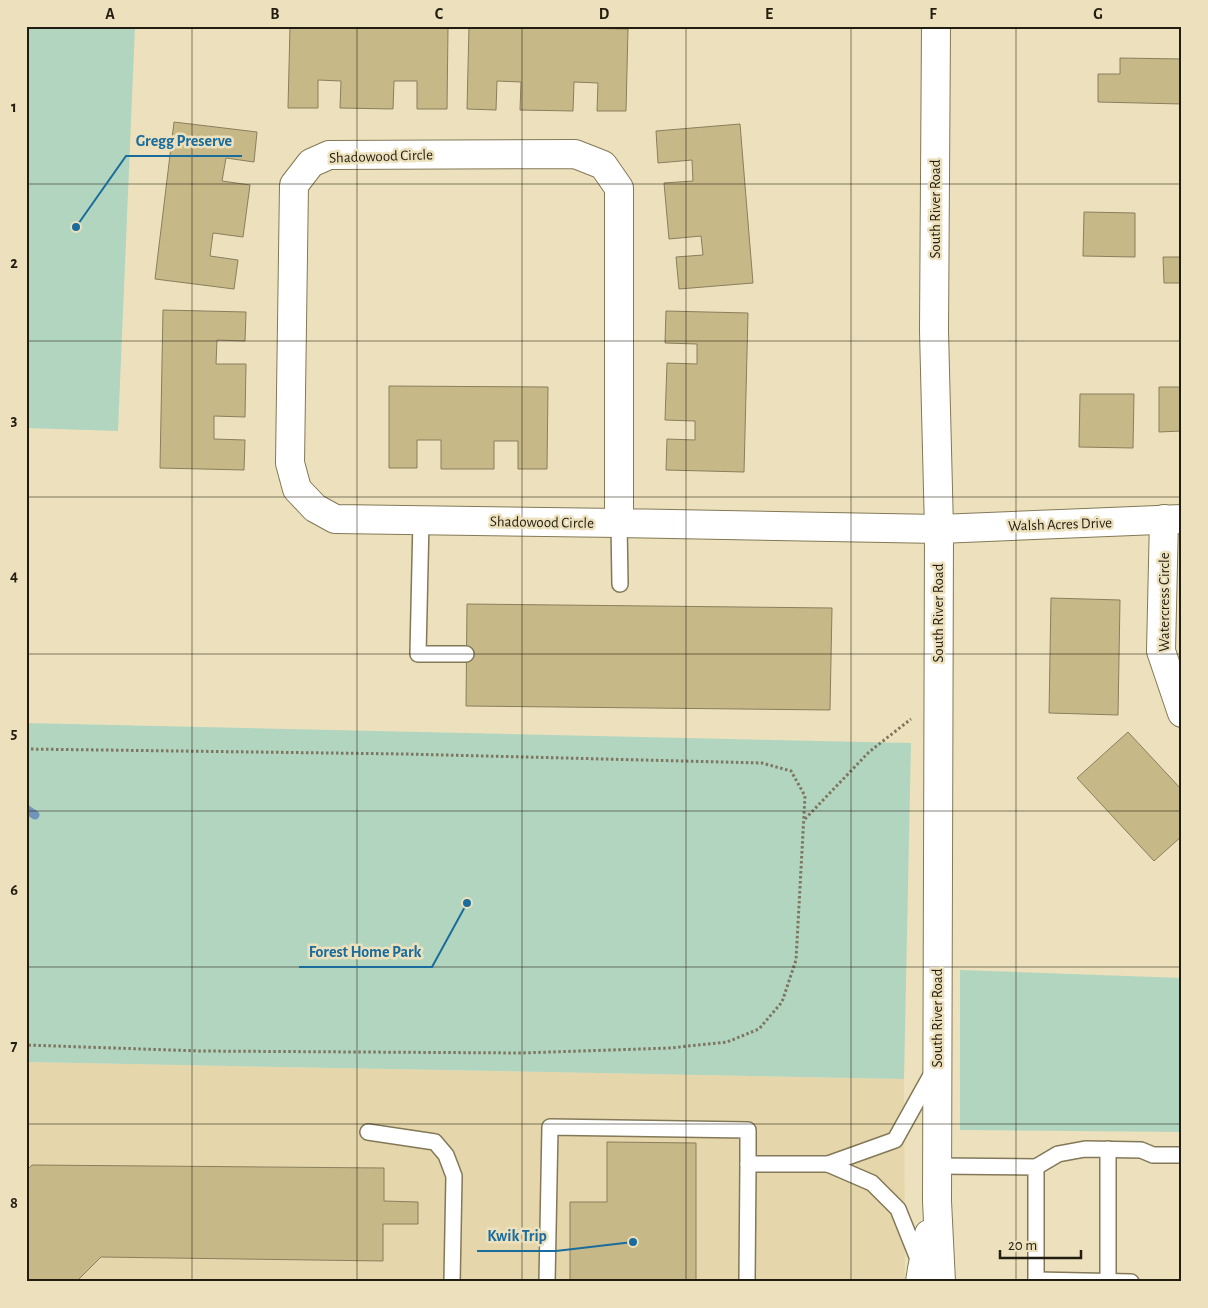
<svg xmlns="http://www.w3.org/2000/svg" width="1208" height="1308" viewBox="0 0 1208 1308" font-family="'Alegreya Sans',sans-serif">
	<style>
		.built { fill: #e5d7ab }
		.green { fill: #b2d5c0 }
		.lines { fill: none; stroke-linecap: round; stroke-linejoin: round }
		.stream { stroke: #7394b9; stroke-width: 9 }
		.building { fill: #c7b888; stroke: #897f5d }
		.lane-casing { stroke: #837857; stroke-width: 18 }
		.street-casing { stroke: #837857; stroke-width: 30 }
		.secondary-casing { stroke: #837857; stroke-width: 30 }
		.path { stroke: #7e765f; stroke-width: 3; stroke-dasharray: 2.5 2.5; stroke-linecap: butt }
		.lane { stroke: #fff; stroke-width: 15 }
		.street { stroke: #fff; stroke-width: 28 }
		.secondary { stroke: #fff; stroke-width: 28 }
		.grid { fill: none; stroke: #221d10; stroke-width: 1; stroke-opacity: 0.55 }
		.labels { text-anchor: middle; stroke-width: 5; stroke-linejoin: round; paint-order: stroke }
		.street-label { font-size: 15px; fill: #221d10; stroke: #ede1bd }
		.leader { fill: none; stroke: #1a6c9d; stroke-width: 2 }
		.callout-dot { fill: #1a6c9d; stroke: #ede1bd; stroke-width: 2 }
		.callout-label { font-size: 16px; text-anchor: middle; font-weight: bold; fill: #1a6c9d; stroke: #ede1bd; stroke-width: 5; stroke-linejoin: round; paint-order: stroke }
		.neatline { fill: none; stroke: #221d10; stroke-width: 2 }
		.grid-label { font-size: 16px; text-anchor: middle; font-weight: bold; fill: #221d10 }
	</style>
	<rect width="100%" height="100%" fill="#ede1bd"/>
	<!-- built -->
	<polygon class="built" points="26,1062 904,1079 905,1282 26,1282"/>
	<!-- green -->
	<g class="green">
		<polygon points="26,26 135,26 118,431 26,428"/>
		<polygon points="26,723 911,743 904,1079 26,1062"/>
		<polygon points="960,970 1182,978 1182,1132 960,1130"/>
	</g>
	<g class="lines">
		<!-- stream -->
		<polyline class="stream" points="26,809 35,815"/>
	</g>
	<!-- building -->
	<g class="building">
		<polygon points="290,26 448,28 447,109 417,109 417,81 394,81 393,109 340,108 341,81 318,80 318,108 288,108"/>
		<polygon points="469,26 628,29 626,111 597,111 598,83 574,82 573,111 520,110 521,82 497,81 496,110 467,109"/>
		<polygon points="1120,58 1182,59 1182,104 1098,102 1098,74 1120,74"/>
		<polygon points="174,122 257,132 254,162 226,158 222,181 250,185 243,237 213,233 210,256 238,260 234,289 155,279"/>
		<polygon points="740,124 753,283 679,289 676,257 703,255 701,236 669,239 664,183 693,181 692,160 658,163 656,131"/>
		<polygon points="1084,212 1135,213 1135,257 1083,256"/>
		<polygon points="1163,257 1182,257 1182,283 1164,283"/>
		<polygon points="163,310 246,312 245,341 217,340 216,364 246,364 245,417 214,416 214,439 245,440 244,470 160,468"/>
		<polygon points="666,311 748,313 744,472 666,470 667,439 695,440 695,421 665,420 667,363 697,364 697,344 665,343"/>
		<polygon points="389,386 548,387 547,469 518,469 518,441 494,441 494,469 441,469 441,440 417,440 417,468 389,468"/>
		<polygon points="1159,387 1182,387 1182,431 1159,432"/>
		<polygon points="1080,394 1134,394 1133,448 1079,447"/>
		<polygon points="1051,598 1120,600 1118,715 1049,713"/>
		<polygon points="467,604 832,608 830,710 466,706"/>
		<polygon points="1128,732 1182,790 1182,836 1154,861 1077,778"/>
		<polygon points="607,1142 696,1143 696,1282 570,1282 570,1202 607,1202"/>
		<polygon points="32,1165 384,1168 384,1201 418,1202 418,1224 383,1224 383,1261 101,1257 76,1282 26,1282 26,1171"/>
	</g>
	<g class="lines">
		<defs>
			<g id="lane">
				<polyline points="421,520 418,654 466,654"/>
				<polyline points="619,523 620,584"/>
				<polyline points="368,1132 435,1142 446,1155 454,1176 452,1282"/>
				<polyline points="828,1164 872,1183 898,1209 920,1264"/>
				<polyline points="937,1166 1036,1167 1036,1282"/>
				<polyline points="1036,1167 1058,1154 1085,1149 1141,1150 1153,1155 1182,1155"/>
				<polyline points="1036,1280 1131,1282"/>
				<polyline points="1108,1281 1108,1149"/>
				<polyline points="547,1282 550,1127 748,1130 748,1164"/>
				<polyline points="747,1282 748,1164 828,1164 895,1140 934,1070"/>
			</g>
			<g id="street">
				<polyline points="1164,519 1161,651 1182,713"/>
				<polyline points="619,523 619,188 603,165 575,154 329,155 311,163 294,185 290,463 297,489 315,508 335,519 619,523 939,529 1182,519"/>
			</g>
			<g id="secondary">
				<polyline points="936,26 934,331 939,529 937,1201 941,1282"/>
				<polyline points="920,1282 922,1269 929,1234"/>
			</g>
		</defs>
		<!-- lane casing -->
		<use href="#lane" class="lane-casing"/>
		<!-- street casing -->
		<use href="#street" class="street-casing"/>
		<!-- secondary casing -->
		<use href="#secondary" class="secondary-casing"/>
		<!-- path -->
		<g class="path">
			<polyline points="26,749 405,754 762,763 791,771 805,796 796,960 782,1002 759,1029 727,1042 670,1048 521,1053 200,1051 26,1045"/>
			<polyline points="805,819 869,752 911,719"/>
		</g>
		<!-- lane -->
		<use href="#lane" class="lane"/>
		<!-- street -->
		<use href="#street" class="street"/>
		<!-- secondary -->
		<use href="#secondary" class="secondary"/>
	</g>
	<!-- grid -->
	<path class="grid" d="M 192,26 L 192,1282M 357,26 L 357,1282M 522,26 L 522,1282M 686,26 L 686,1282M 851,26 L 851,1282M 1016,26 L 1016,1282M 26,184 L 1182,184M 26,341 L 1182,341M 26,497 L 1182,497M 26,654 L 1182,654M 26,811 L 1182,811M 26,967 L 1182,967M 26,1124 L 1182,1124"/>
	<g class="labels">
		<!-- street labels -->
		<g class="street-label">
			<text transform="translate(381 156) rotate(-2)" y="5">Shadowood Circle</text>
			<text transform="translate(935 209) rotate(-90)" y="5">South River Road</text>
			<text transform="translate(542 522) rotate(1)" y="5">Shadowood Circle</text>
			<text transform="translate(1060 524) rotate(-2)" y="5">Walsh Acres Drive</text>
			<text transform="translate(1164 602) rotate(-90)" y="5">Watercress Circle</text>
			<text transform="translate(938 613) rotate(-90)" y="5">South River Road</text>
			<text transform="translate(937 1018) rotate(-90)" y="5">South River Road</text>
		</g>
	</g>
	<!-- callouts -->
	<path class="leader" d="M76 227L126 156H242M467 903L432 967H299M633 1242L556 1251H477"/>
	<g class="callout-dot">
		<circle cx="76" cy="227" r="5"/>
		<circle cx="467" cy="903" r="5"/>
		<circle cx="633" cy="1242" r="5"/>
	</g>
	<g class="callout-label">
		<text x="184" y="146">Gregg Preserve</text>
		<text x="365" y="957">Forest Home Park</text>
		<text x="517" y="1241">Kwik Trip</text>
	</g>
	<!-- border -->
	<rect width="1208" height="1308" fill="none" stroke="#ede1bd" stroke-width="55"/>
	<!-- scale -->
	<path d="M1000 1250v8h81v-8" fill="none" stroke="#221d10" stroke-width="2.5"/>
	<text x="1008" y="1250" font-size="15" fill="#221d10" stroke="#ede1bd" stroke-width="4" paint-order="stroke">20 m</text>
	<rect x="28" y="28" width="1152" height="1252" class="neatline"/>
	<g class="grid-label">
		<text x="110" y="19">A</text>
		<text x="275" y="19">B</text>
		<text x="439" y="19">C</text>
		<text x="604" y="19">D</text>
		<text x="769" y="19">E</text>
		<text x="933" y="19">F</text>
		<text x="1098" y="19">G</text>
		<text x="14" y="112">1</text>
		<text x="14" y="268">2</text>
		<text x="14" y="425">3</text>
		<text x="14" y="581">4</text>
		<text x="14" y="738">5</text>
		<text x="14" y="895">6</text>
		<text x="14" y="1051">7</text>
		<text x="14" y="1208">8</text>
	</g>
</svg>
